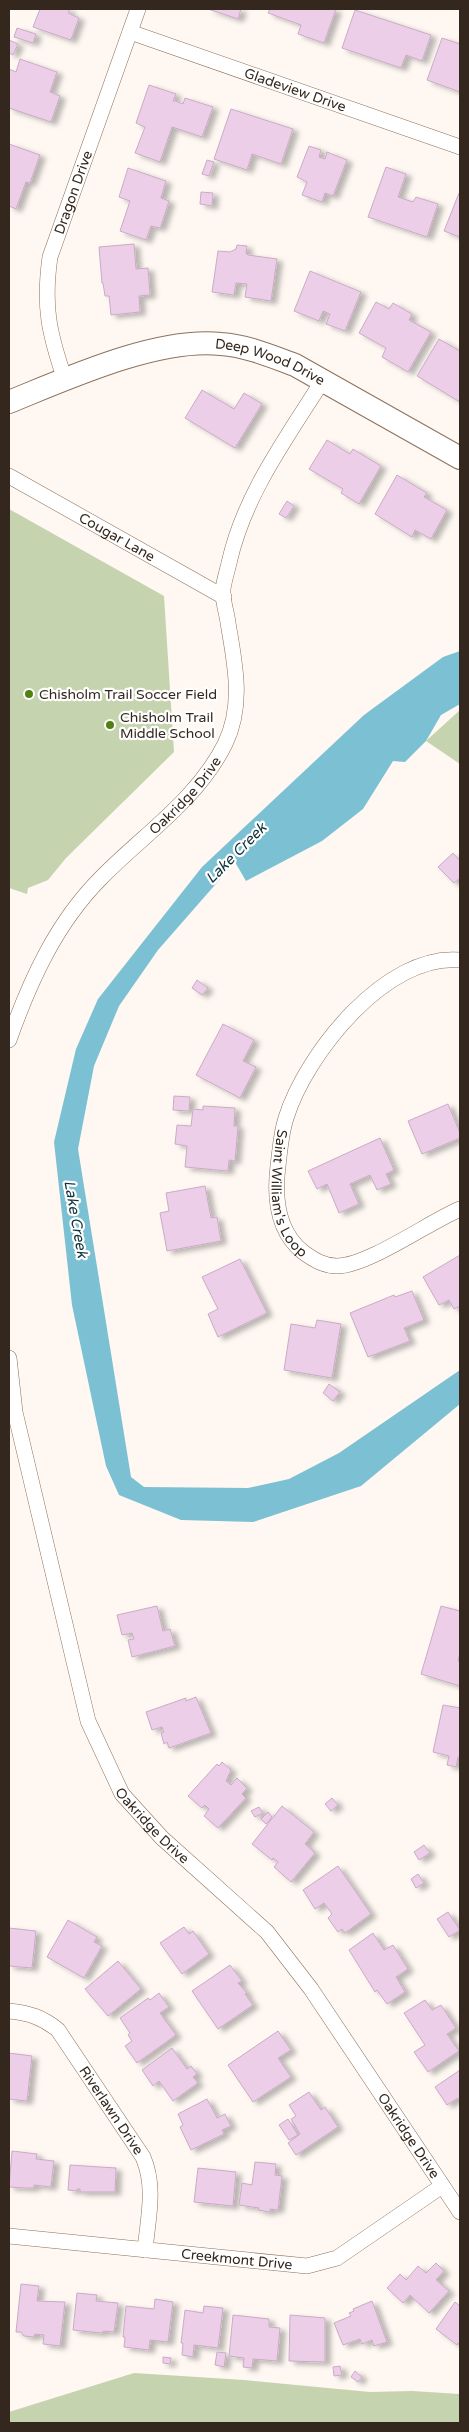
<svg xmlns="http://www.w3.org/2000/svg" width="469" height="2432" viewBox="0 0 469 2432" font-family="'Varela Round',sans-serif">
	<style>
		.green { fill: #c5d4ae }
		.water { fill: #7bc1d3 }
		.building { fill: #edcee8; stroke: #c9abc4; filter: url(#shadow) }
		.lines { fill: none; stroke-linecap: round; stroke-linejoin: round }
		.street-casing { stroke: #8d715a; stroke-width: 16 }
		.secondary-casing { stroke: #8d715a; stroke-width: 24 }
		.street { stroke: #fff; stroke-width: 15 }
		.secondary { stroke: #fff; stroke-width: 22 }
		.poi-dot { fill: #518111; stroke: #fff; stroke-width: 2 }
		.labels { text-anchor: middle; stroke-width: 4.5; stroke-linejoin: round; paint-order: stroke }
		.street-label { font-size: 14px; fill: #34281e; stroke: #fff }
		.poi-label { font-size: 14px; fill: #34281e; stroke: #fff; text-anchor: start }
		.water-label { font-size: 15px; font-style: italic; fill: #10323a; stroke: #fff }
	</style>
	<defs>
		<filter id="shadow"><feDropShadow dx="5.5" dy="3" stdDeviation="2.5" flood-color="#0004"/></filter>
	</defs>
	<rect width="100%" height="100%" fill="#fef7f2"/>
	<!-- green -->
	<g class="green">
		<polygon points="9,509 164,596 174,752 66,858 48,880 28,888 27,894 9,888"/>
		<polygon points="460,710 460,764 426,741"/>
		<polygon points="134,2373 244,2380 370,2392 412,2391 460,2394 460,2423 9,2423 9,2412"/>
	</g>
	<!-- water -->
	<polygon class="water" points="460,651 460,704 441,715 426,741 405,762 393,761 363,809 322,841 246,881 235,862 158,950 119,1006 94,1066 78,1149 131,1477 144,1487 248,1488 289,1479 339,1453 460,1370 460,1404 361,1486 253,1522 181,1520 119,1495 106,1466 72,1305 54,1142 76,1049 98,999 202,867 364,715 443,657"/>
	<!-- building -->
	<g class="building">
		<polygon points="40,9 70,9 68,13 79,18 71,40 33,27"/>
		<polygon points="208,9 241,9 238,19"/>
		<polygon points="270,9 336,9 324,43 298,34 301,25 268,13"/>
		<polygon points="355,10 431,35 422,61 406,55 401,68 342,48"/>
		<polygon points="17,28 36,34 33,43 14,37"/>
		<polygon points="442,38 460,44 460,92 427,80"/>
		<polygon points="9,40 18,44 13,55 9,53"/>
		<polygon points="20,59 57,72 50,92 60,96 51,122 9,108 9,69 16,72"/>
		<polygon points="149,85 176,94 173,101 175,101 183,104 185,98 213,107 202,137 172,127 160,162 135,153 145,127 136,123"/>
		<polygon points="231,109 293,129 281,164 252,154 247,170 214,159"/>
		<polygon points="9,144 40,155 30,183 26,182 16,209 9,206"/>
		<polygon points="309,146 321,150 319,157 325,159 327,152 347,160 333,196 325,193 322,202 302,195 307,182 297,177"/>
		<polygon points="207,160 214,162 209,176 202,174"/>
		<polygon points="386,167 406,174 398,197 413,202 416,197 438,204 427,237 368,217"/>
		<polygon points="128,168 166,181 161,198 169,201 161,226 160,228 151,226 146,240 120,231 130,201 119,197"/>
		<polygon points="201,192 213,193 212,206 200,204"/>
		<polygon points="459,193 460,194 460,237 444,231"/>
		<polygon points="134,244 136,269 148,268 150,295 139,296 140,312 111,315 109,296 105,296 103,283 102,283 99,247"/>
		<polygon points="237,245 247,246 246,253 248,255 277,259 271,301 245,297 247,284 236,283 234,295 212,292 218,251 230,252 236,249"/>
		<polygon points="310,271 361,292 345,331 326,324 330,314 323,311 319,321 294,311"/>
		<polygon points="376,302 389,309 393,303 412,314 409,320 431,332 408,372 382,357 386,348 359,333"/>
		<polygon points="439,339 460,351 460,402 417,376"/>
		<polygon points="202,390 234,409 244,393 262,404 235,448 185,418"/>
		<polygon points="327,440 350,454 353,449 381,466 359,504 341,493 343,489 309,469"/>
		<polygon points="397,475 427,493 424,497 447,510 431,539 415,530 412,537 375,514"/>
		<polygon points="287,501 294,506 286,518 279,514"/>
		<polygon points="453,853 460,861 460,878 454,883 438,867"/>
		<polygon points="197,980 208,988 202,995 192,988"/>
		<polygon points="223,1024 254,1040 243,1061 256,1067 240,1098 196,1075"/>
		<polygon points="174,1096 190,1097 189,1111 173,1110"/>
		<polygon points="448,1104 460,1133 460,1138 422,1154 408,1121"/>
		<polygon points="203,1106 235,1108 234,1126 238,1126 235,1161 229,1160 228,1171 185,1167 187,1146 175,1144 177,1125 191,1126 193,1109 203,1110"/>
		<polygon points="380,1138 394,1170 386,1174 391,1184 377,1190 370,1175 350,1184 359,1204 339,1213 327,1184 317,1189 308,1171"/>
		<polygon points="205,1186 211,1218 217,1217 221,1241 167,1251 160,1213 169,1211 166,1193"/>
		<polygon points="460,1255 460,1306 454,1309 449,1300 439,1305 423,1277"/>
		<polygon points="240,1259 267,1313 218,1337 208,1314 218,1309 202,1277"/>
		<polygon points="412,1291 424,1320 404,1328 410,1341 368,1357 350,1313 394,1295 395,1297"/>
		<polygon points="317,1320 341,1324 332,1378 284,1370 291,1324 315,1328"/>
		<polygon points="329,1384 340,1392 333,1401 323,1393"/>
		<polygon points="157,1606 163,1631 170,1629 175,1646 132,1657 128,1640 134,1639 132,1633 122,1635 117,1615"/>
		<polygon points="441,1606 460,1611 460,1653 458,1661 460,1662 460,1686 421,1674"/>
		<polygon points="196,1697 211,1733 169,1748 167,1742 164,1744 161,1733 164,1732 162,1727 152,1730 146,1712 186,1698 186,1701"/>
		<polygon points="443,1705 460,1708 460,1757 458,1757 456,1767 447,1765 449,1756 433,1752"/>
		<polygon points="222,1762 231,1770 226,1781 231,1785 237,1778 247,1788 242,1794 246,1798 218,1828 204,1816 209,1809 205,1805 202,1808 188,1796 217,1764 219,1766"/>
		<polygon points="332,1798 338,1805 331,1811 325,1804"/>
		<polygon points="282,1806 314,1832 305,1844 315,1853 291,1882 274,1867 278,1862 273,1858 272,1860 252,1844"/>
		<polygon points="259,1807 263,1813 255,1817 251,1811"/>
		<polygon points="268,1812 272,1817 266,1824 261,1819"/>
		<polygon points="424,1845 430,1853 419,1860 414,1852"/>
		<polygon points="338,1866 371,1914 345,1933 342,1929 338,1932 328,1918 332,1914 324,1903 315,1909 303,1890"/>
		<polygon points="418,1874 424,1883 416,1888 411,1879"/>
		<polygon points="448,1912 460,1930 449,1937 437,1919"/>
		<polygon points="68,1920 97,1937 94,1942 102,1946 84,1978 47,1957"/>
		<polygon points="184,1927 189,1934 193,1931 209,1954 182,1974 160,1943"/>
		<polygon points="9,1928 36,1931 32,1968 9,1966"/>
		<polygon points="373,1933 384,1950 393,1945 408,1969 396,1977 405,1992 387,2004 377,1990 375,1992 349,1950"/>
		<polygon points="118,1961 141,1989 108,2016 85,1989"/>
		<polygon points="230,1965 242,1981 238,1983 247,1993 245,1994 253,2005 218,2029 192,1991"/>
		<polygon points="159,1993 169,2007 160,2013 176,2035 137,2063 125,2046 132,2041 128,2035 130,2033 120,2018 148,1998 150,2000"/>
		<polygon points="425,2000 432,2010 441,2005 456,2028 447,2034 459,2051 428,2072 414,2052 425,2045 404,2013"/>
		<polygon points="278,2031 291,2050 278,2058 291,2077 253,2102 228,2065"/>
		<polygon points="172,2048 187,2069 191,2066 197,2074 193,2077 198,2083 173,2101 159,2081 153,2086 142,2070"/>
		<polygon points="9,2053 32,2056 27,2101 9,2099"/>
		<polygon points="460,2070 460,2101 458,2098 447,2105 435,2087"/>
		<polygon points="309,2092 321,2110 325,2107 338,2127 296,2155 288,2143 300,2134 291,2119 296,2116 289,2105"/>
		<polygon points="207,2099 217,2118 225,2114 231,2126 222,2130 224,2134 191,2150 180,2127 183,2125 178,2114"/>
		<polygon points="288,2119 298,2135 289,2140 279,2125"/>
		<polygon points="12,2151 37,2154 36,2159 54,2161 51,2187 34,2185 34,2188 25,2188 9,2187"/>
		<polygon points="255,2162 276,2164 275,2175 282,2176 278,2210 270,2209 270,2212 258,2210 259,2208 239,2205 242,2183 252,2185"/>
		<polygon points="70,2165 116,2168 115,2192 80,2192 80,2189 77,2189 77,2191 68,2190"/>
		<polygon points="198,2168 236,2172 233,2206 194,2202"/>
		<polygon points="436,2263 444,2271 436,2280 449,2291 429,2313 410,2295 403,2303 387,2288 400,2274 406,2280 418,2266 426,2273"/>
		<polygon points="21,2284 39,2286 37,2301 65,2302 60,2346 43,2344 44,2335 35,2334 34,2337 24,2336 21,2332 16,2332"/>
		<polygon points="77,2293 97,2295 96,2301 118,2303 114,2332 104,2331 101,2333 73,2330"/>
		<polygon points="155,2299 173,2302 168,2342 150,2340 149,2350 124,2347 125,2337 123,2337 126,2306 154,2309"/>
		<polygon points="372,2301 387,2342 374,2346 372,2340 362,2344 360,2339 343,2345 334,2323 351,2316 349,2313 354,2311 353,2309"/>
		<polygon points="455,2302 460,2306 460,2344 458,2343 457,2345 436,2329"/>
		<polygon points="204,2306 223,2308 218,2348 194,2345 193,2357 182,2355 183,2343 181,2343 185,2310 203,2313"/>
		<polygon points="233,2315 269,2319 269,2327 280,2328 277,2361 253,2359 252,2368 243,2367 244,2358 229,2356"/>
		<polygon points="290,2315 325,2318 325,2362 289,2361"/>
		<polygon points="217,2352 226,2353 224,2367 215,2365"/>
		<polygon points="163,2357 171,2358 170,2364 163,2363"/>
		<polygon points="340,2366 342,2375 334,2376 333,2367"/>
		<polygon points="355,2371 362,2377 358,2382 351,2377"/>
	</g>
	<g class="lines">
		<defs>
			<g id="street">
				<path id="s1" d="M 130,32 L 460,147"/>
				<path id="s2" d="M 65,380 C 49,333 43,307 50,257 L 138,9"/>
				<path id="s3" d="M 9,476 L 224,597"/>
				<path id="s4" d="M 460,960 C 386,953 306,1054 286,1118 C 281,1133 280,1150 278,1166 C 274,1198 277,1231 303,1252 C 314,1260 324,1266 337,1266 C 368,1266 429,1222 460,1209"/>
				<path id="s5" d="M 9,1040 C 30,981 56,923 101,878 C 144,834 197,800 225,744 C 244,705 235,664 228,623 C 227,613 222,600 223,589 C 224,581 227,572 229,563 C 244,495 286,439 323,380"/>
				<path id="s6" d="M 9,1358 L 15,1412 L 88,1721 L 122,1794 L 162,1838 L 267,1932 L 311,1989 L 460,2212"/>
				<path id="s7" d="M 9,2011 C 29,2013 42,2017 58,2030 L 143,2157 C 156,2187 148,2218 145,2250"/>
				<path id="s8" d="M 9,2236 L 307,2266 L 337,2258 L 442,2186"/>
			</g>
			<g id="secondary">
				<path id="s9" d="M 9,402 C 68,378 158,337 221,344 C 247,346 271,356 295,365 L 460,458"/>
			</g>
		</defs>
		<!-- street casing -->
		<use href="#street" class="street-casing"/>
		<!-- secondary casing -->
		<use href="#secondary" class="secondary-casing"/>
		<!-- street -->
		<use href="#street" class="street"/>
		<!-- secondary -->
		<use href="#secondary" class="secondary"/>
	</g>
	<!-- markers -->
	<g class="poi-dot">
		<circle cx="29" cy="694" r="5"/>
		<circle cx="110" cy="725" r="5"/>
	</g>
	<g class="labels">
		<!-- street labels -->
		<g class="street-label">
			<text dy="5" stroke="none"><textPath href="#s1" startOffset="175">Gladeview Drive</textPath></text>
			<text dy="5" stroke="none"><textPath href="#s2" startOffset="194">Dragon Drive</textPath></text>
			<text dy="5" stroke="none"><textPath href="#s9" startOffset="274">Deep Wood Drive</textPath></text>
			<text dy="5" stroke="none"><textPath href="#s3" startOffset="124">Cougar Lane</textPath></text>
			<text dy="5" stroke="none"><textPath href="#s5" startOffset="306">Oakridge Drive</textPath></text>
			<text dy="5" stroke="none"><textPath href="#s4" startOffset="328">Saint William's Loop</textPath></text>
			<text dy="5" stroke="none"><textPath href="#s6" startOffset="496">Oakridge Drive</textPath></text>
			<text dy="5" stroke="none"><textPath href="#s7" startOffset="150">Riverlawn Drive</textPath></text>
			<text dy="5" stroke="none"><textPath href="#s6" startOffset="901">Oakridge Drive</textPath></text>
			<text dy="5" stroke="none"><textPath href="#s8" startOffset="229">Creekmont Drive</textPath></text>
		</g>
		<!-- poi labels -->
		<g class="poi-label">
			<text x="39" y="699">Chisholm Trail Soccer Field</text>
			<text x="120" y="722">Chisholm Trail<tspan x="120" dy="16">Middle School</tspan></text>
		</g>
		<!-- water labels -->
		<g class="water-label">
			<text transform="translate(236 853) rotate(-45)" y="5">Lake Creek</text>
			<text transform="translate(76 1219) rotate(80)" y="5">Lake Creek</text>
		</g>
	</g>
	<!-- border -->
	<rect width="469" height="2432" fill="none" stroke="#34281e" stroke-width="20"/>
</svg>
